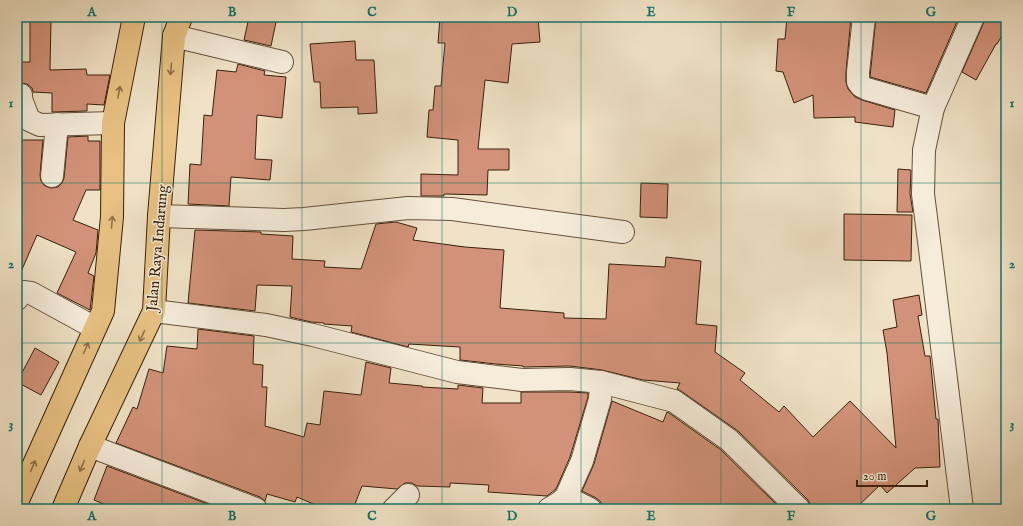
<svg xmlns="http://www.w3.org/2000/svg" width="1023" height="526" viewBox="0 0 1023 526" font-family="'IM FELL English',serif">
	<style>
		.building { fill: #d29279; stroke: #38200b }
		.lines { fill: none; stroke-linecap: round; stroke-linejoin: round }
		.street-casing { stroke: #66503a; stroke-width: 24 }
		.highway-casing { stroke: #38200b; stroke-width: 24 }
		.street { stroke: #f5ecda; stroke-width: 22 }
		.highway { stroke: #e8c183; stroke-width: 22 }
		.oneway { stroke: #907047 }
		.grid { fill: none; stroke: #0f766e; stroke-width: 1; stroke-opacity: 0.55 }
		.labels { text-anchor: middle; stroke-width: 3; stroke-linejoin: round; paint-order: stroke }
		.street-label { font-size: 15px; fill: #38200b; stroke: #f5ecda }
		.neatline { fill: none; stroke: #0f766e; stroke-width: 1.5 }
		.grid-label { font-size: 13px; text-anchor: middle; font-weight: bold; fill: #0f766e }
	</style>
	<rect width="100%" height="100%" fill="#f0e2c6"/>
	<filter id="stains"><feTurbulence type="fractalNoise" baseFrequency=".005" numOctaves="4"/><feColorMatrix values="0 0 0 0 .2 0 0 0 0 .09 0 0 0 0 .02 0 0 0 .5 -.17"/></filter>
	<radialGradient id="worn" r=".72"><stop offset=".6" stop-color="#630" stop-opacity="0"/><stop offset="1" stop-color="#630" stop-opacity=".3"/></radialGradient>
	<!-- building -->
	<g class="building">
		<polygon points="249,17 277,17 271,46 244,40"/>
		<polygon points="440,17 538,17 540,42 512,44 508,83 485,80 478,149 509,149 509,170 488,170 487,195 444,194 444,196 421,196 421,174 458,175 458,140 427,137 429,110 433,110 435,86 441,86 445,43 438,43"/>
		<polygon points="787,17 851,17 846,72 846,82 848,89 855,97 862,100 895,110 893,127 855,122 855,117 814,118 813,95 794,103 783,72 776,71 778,39 785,39"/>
		<polygon points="876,17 959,17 926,93 870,77"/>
		<polygon points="985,17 1006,17 1006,29 997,44 996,44 976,80 962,72 984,22"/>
		<polygon points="30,20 51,20 50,70 86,69 87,75 110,75 104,105 87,104 87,111 52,112 52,93 33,92 32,88 27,84 21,83 17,83 18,62 30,62"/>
		<polygon points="355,41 356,60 374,60 377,113 358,114 358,107 321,108 320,82 314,82 310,44"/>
		<polygon points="238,64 265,71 264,75 286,77 282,118 257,115 255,159 272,160 270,180 231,177 229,206 188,204 190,164 201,165 204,115 212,116 217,70 236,72"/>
		<polygon points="88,136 88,141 100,141 100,190 86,190 73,220 98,230 96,253 88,273 94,276 90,310 57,293 76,252 37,235 17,281 17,140 43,140 40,175 41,181 45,186 51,188 58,187 62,183 64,178 68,137"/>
		<polygon points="898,169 911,170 910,194 913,212 897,212"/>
		<polygon points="641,183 668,184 667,218 640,217"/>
		<polygon points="844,214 912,215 911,261 844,260"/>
		<polygon points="396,222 417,228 413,240 465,247 504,250 500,308 564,313 564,318 606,319 609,264 665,267 666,257 701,261 696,324 717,326 715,352 745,373 740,380 779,412 784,406 813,437 850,401 896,448 887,353 883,330 897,327 893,300 919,295 922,315 918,316 925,356 930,356 936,419 938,419 940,467 915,468 887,493 880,485 855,509 811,509 811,505 808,500 738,431 681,391 677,389 680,383 643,380 602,370 570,366 523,367 523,366 496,364 460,360 460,347 409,344 408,347 351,332 352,326 324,324 324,323 311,322 290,317 292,286 257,285 255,311 188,303 195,230 261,232 261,234 293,236 292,259 325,261 324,267 361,269 376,224"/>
		<polygon points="198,329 254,336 253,364 263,365 262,387 267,387 265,426 304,437 307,423 320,425 324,391 361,395 366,362 391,368 389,383 422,386 422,387 458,389 458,385 483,388 482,403 521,403 521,392 570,392 588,393 588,397 570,457 556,489 547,496 488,492 489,485 450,483 450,487 417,486 412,483 405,483 397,489 362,486 353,509 325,509 297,497 295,502 267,494 265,501 260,497 116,443 133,407 137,409 149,369 163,373 167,346 197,349"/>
		<polygon points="35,348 59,362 41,395 17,382"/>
		<polygon points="612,401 663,422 667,412 669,413 721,450 781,509 602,509 601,502 596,498 582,491 594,464"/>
		<polygon points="107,466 221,509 116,509 94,500"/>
	</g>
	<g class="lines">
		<defs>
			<g id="street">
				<polyline points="864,17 858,72 858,82 861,86 867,89 933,108"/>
				<polyline points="174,36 282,62"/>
				<polyline points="21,95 21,99 29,120 40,125 113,123"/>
				<polyline points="52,176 57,124"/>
				<polyline points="159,216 284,220 304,219 408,208 452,209 623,232"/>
				<polyline points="17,299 18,296 23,292 31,293 95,328"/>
				<polyline points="154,311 266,325 313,335 457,372 522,380 570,379 601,382 600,399 582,461 566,497 559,503 549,509"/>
				<polyline points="601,382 674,401 729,440 799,509"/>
				<polyline points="90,446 256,509"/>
				<polyline points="566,497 590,509"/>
				<polyline points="394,509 408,495"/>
				<polyline points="962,509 930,249 923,194 924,150 933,108 973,17"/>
			</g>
			<g id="highway">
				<polyline points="17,502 103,311 112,217 113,123 134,17"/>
				<polyline points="63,509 90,446 154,311 159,216 174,36 181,17"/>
			</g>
		</defs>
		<!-- street casing -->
		<use href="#street" class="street-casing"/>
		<!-- highway casing -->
		<use href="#highway" class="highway-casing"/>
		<!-- street -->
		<use href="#street" class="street"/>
		<!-- highway -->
		<use href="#highway" class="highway"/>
	</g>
	<!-- one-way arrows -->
	<defs><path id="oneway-shaft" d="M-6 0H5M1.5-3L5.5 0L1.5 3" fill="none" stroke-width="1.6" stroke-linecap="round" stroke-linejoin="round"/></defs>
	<g class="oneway">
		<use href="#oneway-shaft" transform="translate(171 69) rotate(95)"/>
		<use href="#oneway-shaft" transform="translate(119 92) rotate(-79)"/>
		<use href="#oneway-shaft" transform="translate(112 222) rotate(-85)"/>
		<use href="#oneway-shaft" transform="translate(142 336) rotate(115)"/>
		<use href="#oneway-shaft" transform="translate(86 348) rotate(-66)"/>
		<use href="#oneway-shaft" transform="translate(33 466) rotate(-66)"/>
		<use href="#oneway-shaft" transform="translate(82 466) rotate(113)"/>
	</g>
	<!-- grid -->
	<path class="grid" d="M 162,17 L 162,509M 302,17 L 302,509M 442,17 L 442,509M 581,17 L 581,509M 721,17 L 721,509M 861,17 L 861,509M 17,183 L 1006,183M 17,343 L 1006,343"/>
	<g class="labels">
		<!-- street labels -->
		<g class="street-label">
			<text transform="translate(157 248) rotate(-85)" y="5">Jalan Raya Indarung</text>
		</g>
	</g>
	<!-- margin -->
	<rect width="1023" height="526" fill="none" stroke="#f0e2c6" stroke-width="44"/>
	<!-- scale -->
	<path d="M857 480v6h70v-6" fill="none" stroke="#38200b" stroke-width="2"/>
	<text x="863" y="480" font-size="12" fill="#38200b" stroke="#f5ecda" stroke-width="3" paint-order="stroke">20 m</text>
	<rect x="22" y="22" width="979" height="482" class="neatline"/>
	<g class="grid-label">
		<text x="92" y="16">A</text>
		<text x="232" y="16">B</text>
		<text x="372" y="16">C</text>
		<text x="512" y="16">D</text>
		<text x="651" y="16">E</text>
		<text x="791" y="16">F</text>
		<text x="931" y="16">G</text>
		<text x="11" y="107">1</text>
		<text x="1012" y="107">1</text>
		<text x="11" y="268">2</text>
		<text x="1012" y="268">2</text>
		<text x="11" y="428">3</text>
		<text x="1012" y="428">3</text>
		<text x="92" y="520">A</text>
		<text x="232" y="520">B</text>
		<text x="372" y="520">C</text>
		<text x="512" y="520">D</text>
		<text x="651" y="520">E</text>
		<text x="791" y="520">F</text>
		<text x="931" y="520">G</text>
	</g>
	<rect width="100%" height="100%" filter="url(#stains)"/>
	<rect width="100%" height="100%" fill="url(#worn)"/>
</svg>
